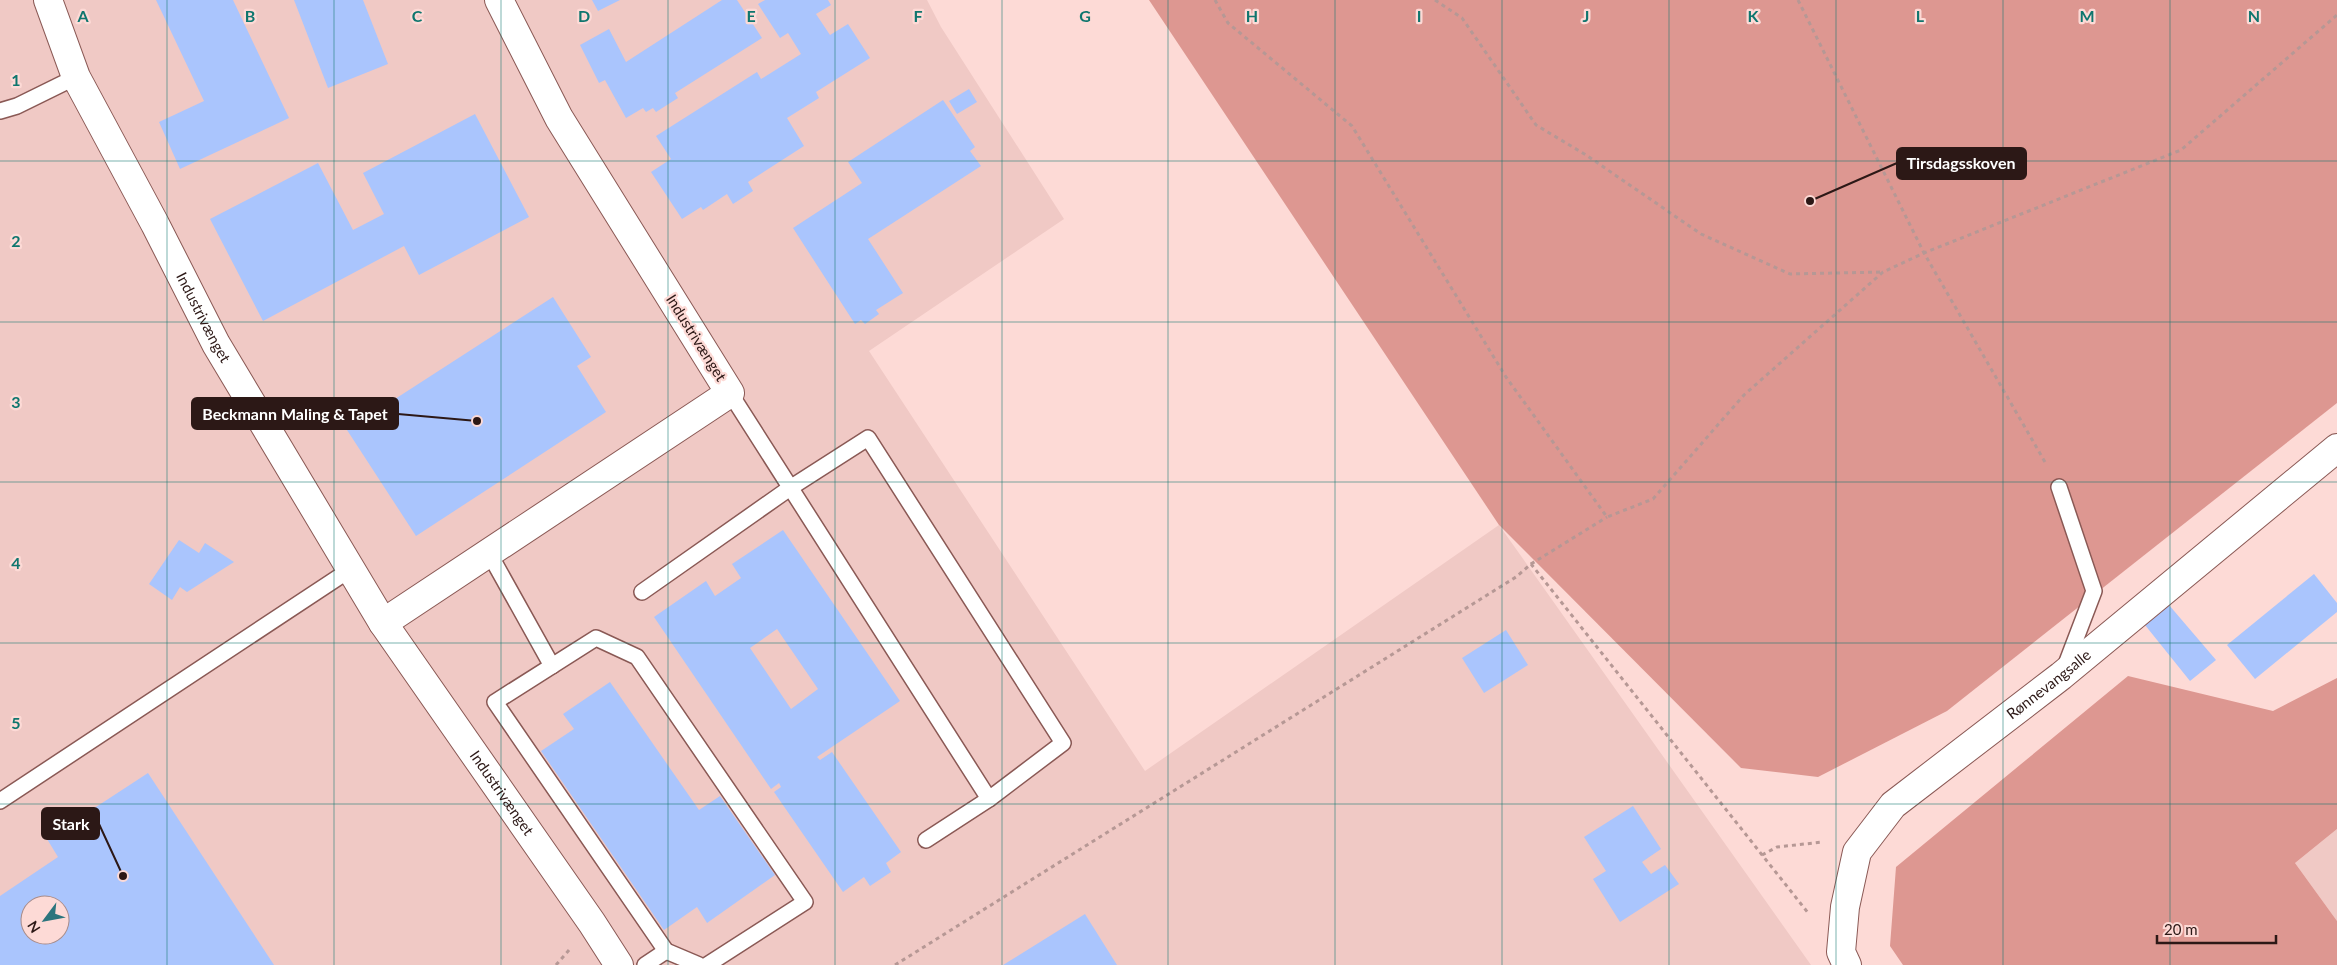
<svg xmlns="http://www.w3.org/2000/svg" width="2337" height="965" viewBox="0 0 2337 965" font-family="Lato,sans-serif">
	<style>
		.built { fill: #f0c9c5; fill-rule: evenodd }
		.forest { fill: #dd9791 }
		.building { fill: #aac5fd; fill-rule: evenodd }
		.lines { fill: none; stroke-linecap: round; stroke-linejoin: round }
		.lane-casing { stroke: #8a5955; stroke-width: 18 }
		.street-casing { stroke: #8a5955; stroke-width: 30 }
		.path { stroke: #b69895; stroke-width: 3; stroke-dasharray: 4 4; stroke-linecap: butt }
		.lane { stroke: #fff; stroke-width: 15 }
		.street { stroke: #fff; stroke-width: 28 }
		.grid { fill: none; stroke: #0f766e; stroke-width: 1; stroke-opacity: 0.55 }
		.labels { text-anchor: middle; stroke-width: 4.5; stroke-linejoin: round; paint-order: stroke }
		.street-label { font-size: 15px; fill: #2c1816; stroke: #fddad6 }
		.grid-label { font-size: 16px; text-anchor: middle; font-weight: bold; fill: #0f766e; stroke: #fddad6; stroke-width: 4.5; stroke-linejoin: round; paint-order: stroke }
		.leader { fill: none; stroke: #2c1816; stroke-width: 2 }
		.callout-dot { fill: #2c1816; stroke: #fddad6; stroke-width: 2 }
		.callout { fill: #2c1816; stroke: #2c1816; stroke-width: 2 }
		.callout-label { font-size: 16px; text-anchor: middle; font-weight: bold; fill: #fff }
	</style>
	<rect width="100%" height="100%" fill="#fddad6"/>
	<!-- built -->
	<g class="built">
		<path d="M 0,0 L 927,0 L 941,27 L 1064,219 L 869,351 L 1145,771 L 1499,525 L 1811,965 L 0,965 ZM 30,905 L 60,905 L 60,935 L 30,935 Z"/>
		<polygon points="2337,829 2337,921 2295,863"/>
	</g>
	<!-- forest -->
	<g class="forest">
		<polygon points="1149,0 2337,0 2337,403 1947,711 1818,777 1741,768 1499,525"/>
		<polygon points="2128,676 2273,711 2337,678 2337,829 2295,863 2337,921 2337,965 1903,965 1890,946 1896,867"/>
	</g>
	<!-- building -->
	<g class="building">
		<polygon points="156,0 233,0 289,118 180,169 159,122 204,101"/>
		<polygon points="294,0 363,0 388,64 328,88"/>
		<polygon points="592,0 620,0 598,11"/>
		<polygon points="722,0 737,0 762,38 675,93 678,98 656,112 653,108 646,112 643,108 626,118 605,80 599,83 580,45 609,29 626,62"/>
		<polygon points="765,0 828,0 831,5 816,14 830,35 848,24 870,58 816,92 819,98 787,118 804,146 748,182 753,191 733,204 727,194 703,210 701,207 682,219 651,172 671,159 656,136 757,72 761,79 801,54 788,33 780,38 758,4"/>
		<polygon points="969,89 977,102 957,114 949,101"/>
		<polygon points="943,100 975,147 970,151 981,166 868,239 903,293 876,310 879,314 865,324 861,320 855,324 793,228 862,183 848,162"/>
		<polygon points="475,114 529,217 419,275 404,246 263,321 210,219 318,163 353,230 384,214 363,173"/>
		<polygon points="553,297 591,357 577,366 606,412 416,536 347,430"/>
		<path d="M 783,530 L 900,701 L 817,757 L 820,760 L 832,752 L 901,852 L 886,863 L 891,872 L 870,886 L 864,877 L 843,892 L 774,792 L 781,787 L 779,783 L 771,789 L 654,617 L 706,581 L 715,596 L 741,578 L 732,564 ZM 777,629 L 818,689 L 791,709 L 750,648 Z"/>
		<polygon points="179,540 199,553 205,543 234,562 187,592 180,587 172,600 149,584"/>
		<polygon points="2314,574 2337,603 2337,612 2255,679 2227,645"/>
		<polygon points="2169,605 2216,660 2190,681 2145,625"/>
		<polygon points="1506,630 1528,665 1484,693 1462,658"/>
		<polygon points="610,682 699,810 720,796 775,875 707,923 697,907 664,930 541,751 574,729 563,714"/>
		<path d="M 148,773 L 274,965 L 0,965 L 0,896 L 58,857 L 47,839 ZM 30,905 L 60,905 L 60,935 L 30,935 Z"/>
		<polygon points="1633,806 1661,849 1642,862 1651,874 1665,865 1679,884 1620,922 1593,879 1606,871 1584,837"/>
		<polygon points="1085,914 1117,965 1003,965"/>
	</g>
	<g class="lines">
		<defs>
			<g id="lane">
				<polyline points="0,111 17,106 76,77"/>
				<polyline points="730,393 989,799"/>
				<polyline points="2059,487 2094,591 2065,667"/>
				<polyline points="489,553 552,666"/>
				<polyline points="642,592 790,488 868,438 1063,743 989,799 926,840"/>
				<polyline points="0,801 351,569"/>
				<polyline points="645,965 666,951"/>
				<polyline points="699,965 666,951 495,702 596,638 637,657 805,902 707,965"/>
			</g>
			<g id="street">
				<path id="s1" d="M 48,0 L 76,77 L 155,224 L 216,344 L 383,623 L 592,923 L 619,965"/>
				<polyline points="383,623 730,393 559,118 499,0"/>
				<path id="s2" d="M 1847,965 L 1841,952 L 1845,907 L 1857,852 L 1893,805 L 2061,676 L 2337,448"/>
			</g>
		</defs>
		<!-- lane casing -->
		<use href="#lane" class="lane-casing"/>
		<!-- street casing -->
		<use href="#street" class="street-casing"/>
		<!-- path -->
		<g class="path">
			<polyline points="1215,0 1228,23 1352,126 1506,377 1607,517 1653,499 1744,395 1883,272 1924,253 2181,150 2337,15"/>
			<polyline points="1435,0 1462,18 1536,125 1586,155 1701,234 1790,274 1883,272"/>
			<polyline points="1798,0 1924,253 2045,462"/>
			<polyline points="1531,564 1607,517"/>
			<polyline points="1762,855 1777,847 1823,842"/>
			<polyline points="556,965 569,950"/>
			<polyline points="895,965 1516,577 1531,564 1809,914"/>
		</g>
		<!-- lane -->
		<use href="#lane" class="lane"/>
		<!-- street -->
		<use href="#street" class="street"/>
	</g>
	<!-- grid -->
	<path class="grid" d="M 167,0 L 167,965M 334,0 L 334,965M 501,0 L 501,965M 668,0 L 668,965M 835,0 L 835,965M 1002,0 L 1002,965M 1168,0 L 1168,965M 1335,0 L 1335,965M 1502,0 L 1502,965M 1669,0 L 1669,965M 1836,0 L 1836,965M 2003,0 L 2003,965M 2170,0 L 2170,965M 0,161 L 2337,161M 0,322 L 2337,322M 0,482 L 2337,482M 0,643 L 2337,643M 0,804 L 2337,804"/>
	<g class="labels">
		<!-- street labels -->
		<g class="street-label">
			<text dy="5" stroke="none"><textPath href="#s1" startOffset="354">Industrivænget</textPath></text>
			<text transform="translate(696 338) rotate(58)" y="5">Industrivænget</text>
			<text dy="5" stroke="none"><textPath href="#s2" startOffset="372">Rønnevangsalle</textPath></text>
			<text dy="5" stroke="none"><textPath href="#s1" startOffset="916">Industrivænget</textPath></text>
		</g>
	</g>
	<g class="grid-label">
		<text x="83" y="22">A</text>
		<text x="250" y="22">B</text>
		<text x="417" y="22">C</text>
		<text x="584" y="22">D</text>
		<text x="751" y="22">E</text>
		<text x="918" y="22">F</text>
		<text x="1085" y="22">G</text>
		<text x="1252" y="22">H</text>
		<text x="1419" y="22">I</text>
		<text x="1586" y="22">J</text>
		<text x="1753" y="22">K</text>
		<text x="1920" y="22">L</text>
		<text x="2087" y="22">M</text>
		<text x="2254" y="22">N</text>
		<text x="16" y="86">1</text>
		<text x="16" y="247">2</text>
		<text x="16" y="408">3</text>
		<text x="16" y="569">4</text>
		<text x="16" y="729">5</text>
	</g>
	<!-- callouts -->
	<path class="leader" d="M1810 201L1897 163M477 421L398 414M123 876L99 824"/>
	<g class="callout-dot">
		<circle cx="1810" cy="201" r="5"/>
		<circle cx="477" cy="421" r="5"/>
		<circle cx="123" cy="876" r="5"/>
	</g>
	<g class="callout">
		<rect x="1897" y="148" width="129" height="31" rx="5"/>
		<rect x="192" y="398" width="206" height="31" rx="5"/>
		<rect x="42" y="808" width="57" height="31" rx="5"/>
	</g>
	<g class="callout-label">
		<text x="1961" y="169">Tirsdagsskoven</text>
		<text x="295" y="420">Beckmann Maling &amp; Tapet</text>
		<text x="71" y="830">Stark</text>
	</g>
	<!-- north arrow -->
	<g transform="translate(45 920) rotate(238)"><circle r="24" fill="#fddad6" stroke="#a98c89"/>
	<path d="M0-4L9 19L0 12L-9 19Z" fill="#2c757d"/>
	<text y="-8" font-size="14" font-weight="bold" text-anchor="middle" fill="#2c1816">N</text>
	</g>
	<!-- scale -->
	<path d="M2157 935v8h119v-8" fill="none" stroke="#2c1816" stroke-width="2.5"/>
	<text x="2164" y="935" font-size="15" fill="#2c1816" stroke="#fddad6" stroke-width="4" paint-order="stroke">20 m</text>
</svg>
